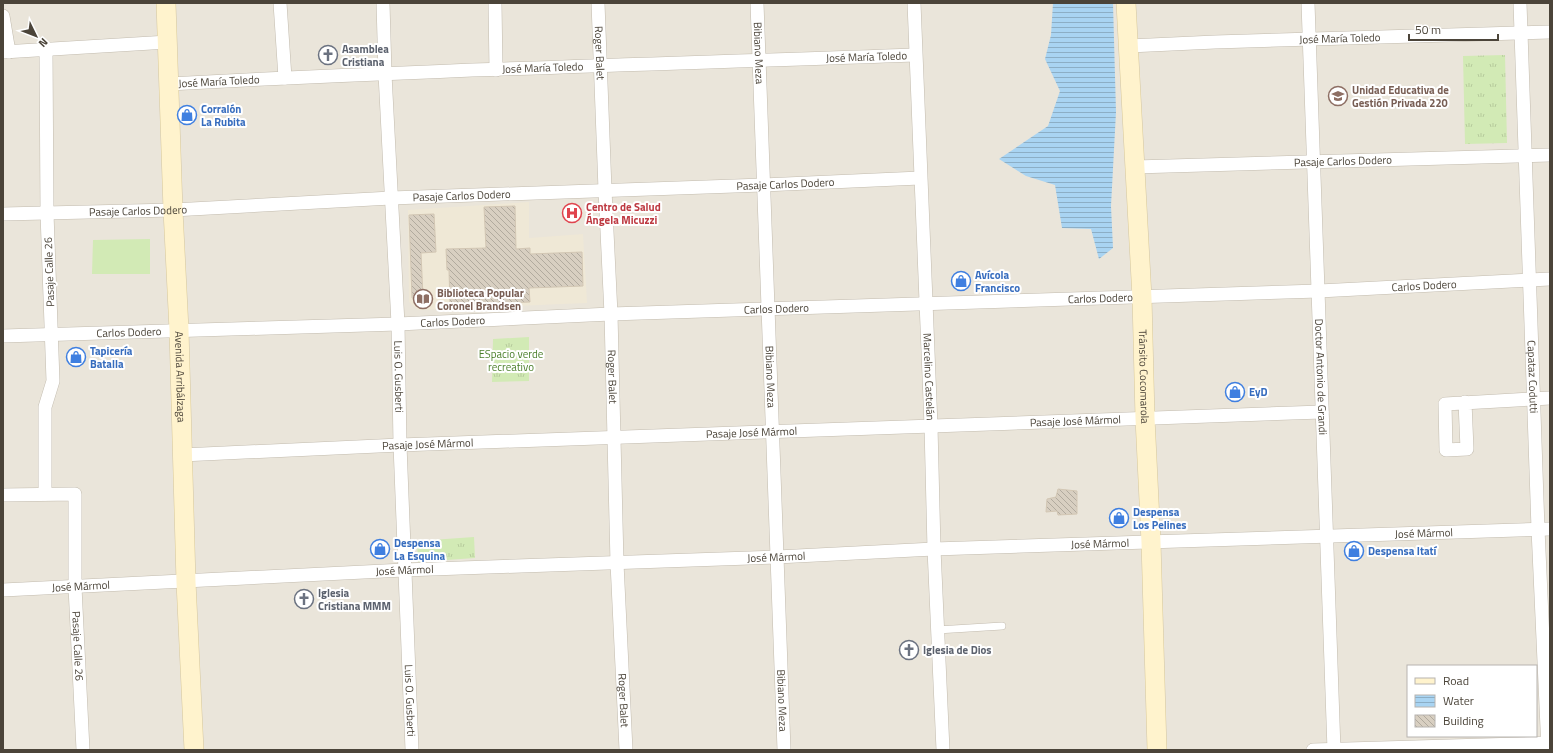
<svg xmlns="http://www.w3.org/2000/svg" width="1553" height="753" viewBox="0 0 1553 753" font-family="'Titillium Web',sans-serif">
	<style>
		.residential { fill: #eae5da; fill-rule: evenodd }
		.education { fill: #efe8d6 }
		.grass { fill: url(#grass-tufts) }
		.garden { fill: #d2eab5 }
		.water { fill: url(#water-rules) }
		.building { fill: url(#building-back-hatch); stroke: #d3c7b4 }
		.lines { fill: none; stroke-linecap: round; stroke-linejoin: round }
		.lane-casing { stroke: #c2bbae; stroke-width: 8 }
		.street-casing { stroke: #c2bbae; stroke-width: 14 }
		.secondary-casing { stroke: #d6c79b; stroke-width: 20 }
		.lane { stroke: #fff; stroke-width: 7 }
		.street { stroke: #fff; stroke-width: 13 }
		.secondary { stroke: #fff3cd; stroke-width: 19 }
		.labels { text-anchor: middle; stroke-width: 4; stroke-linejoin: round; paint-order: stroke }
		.street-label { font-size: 11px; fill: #4b4439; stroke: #fff }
		.worship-label { font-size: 11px; font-weight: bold; fill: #5b616d; stroke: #fff; text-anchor: start }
		.education-label { font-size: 11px; font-weight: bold; fill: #785e54; stroke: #fff; text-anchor: start }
		.shop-label { font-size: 11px; font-weight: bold; fill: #366cbe; stroke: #fff; text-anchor: start }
		.health-label { font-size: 11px; font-weight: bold; fill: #be3a42; stroke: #fff; text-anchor: start }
		.park-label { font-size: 11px; fill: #4a7f2a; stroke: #fff }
	</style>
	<defs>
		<pattern id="grass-tufts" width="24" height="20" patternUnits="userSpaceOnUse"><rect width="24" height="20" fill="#d2eab5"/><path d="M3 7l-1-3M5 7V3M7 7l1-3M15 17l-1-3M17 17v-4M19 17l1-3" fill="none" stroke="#b6ca9c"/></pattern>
		<pattern id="water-rules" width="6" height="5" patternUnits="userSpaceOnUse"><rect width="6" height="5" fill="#a9d4f2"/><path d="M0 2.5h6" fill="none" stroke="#8caec5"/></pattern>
		<pattern id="building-back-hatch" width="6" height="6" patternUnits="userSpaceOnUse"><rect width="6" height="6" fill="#d8cfc1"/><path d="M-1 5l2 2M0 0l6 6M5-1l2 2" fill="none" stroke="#b1aa9e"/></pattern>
	</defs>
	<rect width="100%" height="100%" fill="#f6f3ec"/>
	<!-- residential -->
	<path class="residential" d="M 3,3 L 1550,3 L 1550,750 L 3,750 ZM 1408,666 L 1536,666 L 1536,736 L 1408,736 Z"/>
	<!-- education -->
	<polygon class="education" points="529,202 529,238 583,234 587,303 418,310 409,302 408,210"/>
	<!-- grass -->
	<g class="grass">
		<polygon points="1505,55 1507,143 1465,144 1463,56"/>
		<polygon points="529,337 529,381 492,382 493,339"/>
		<polygon points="474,537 475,558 418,562 417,541"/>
	</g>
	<!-- garden -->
	<polygon class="garden" points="150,239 150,274 92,274 93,240"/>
	<!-- water -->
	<polygon class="water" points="1053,3 1113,3 1116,112 1111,206 1113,248 1099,259 1091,229 1062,228 1055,185 1026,176 999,159 1048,126 1060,91 1045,59 1051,35"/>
	<!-- building -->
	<g class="building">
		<polygon points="515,206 516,249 530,248 530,254 582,252 583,286 529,288 530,302 450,305 449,270 447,270 446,249 486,248 484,207"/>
		<polygon points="434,214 436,252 421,253 423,297 412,298 409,215"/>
		<polygon points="1058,489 1077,491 1077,514 1058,515 1057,511 1046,512 1047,499 1056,497"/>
	</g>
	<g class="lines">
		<defs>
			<polyline id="lane" points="937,630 1002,626"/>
			<g id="street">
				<polyline points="280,3 285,78"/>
				<path id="s1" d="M 383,3 L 385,74 L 398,324 L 400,445 L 412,750"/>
				<polyline points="495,3 496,70"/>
				<path id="s2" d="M 598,3 L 605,190 L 611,314 L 617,563 L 626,750"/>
				<path id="s3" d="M 757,3 L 784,750"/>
				<path id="s4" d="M 914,3 L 931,426 L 934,549 L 943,750"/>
				<path id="s5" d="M 1308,3 L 1334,750"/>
				<path id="s6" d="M 1520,3 L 1538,529 L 1548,750"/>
				<polyline points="3,16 9,52"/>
				<path id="s7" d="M 1129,46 L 1215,42 L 1550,32"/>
				<polyline points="3,52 168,42"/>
				<path id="s8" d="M 169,84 C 418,70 667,64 915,55"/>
				<path id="s9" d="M 1135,167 L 1550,155"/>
				<path id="s10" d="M 3,214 L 173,210 L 391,198 L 763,185 L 920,178"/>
				<path id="s11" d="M 3,336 L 398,324 L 611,314 L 1319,291 L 1550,279"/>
				<polyline points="1465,402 1467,449 1446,450 1445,404 1550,398"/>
				<path id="s12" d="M 182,455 L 400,445 L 1322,412"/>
				<polyline points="45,494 45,407 53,381 47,213 46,50"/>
				<path id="s13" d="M 3,495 L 75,494 L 75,587 L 83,750"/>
				<path id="s14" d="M 3,590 L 404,570 L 777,557 L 934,549 L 1550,529"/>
				<polyline points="1313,750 1550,743"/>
			</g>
			<g id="secondary">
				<path id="s15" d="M 166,3 L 173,210 L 179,330 L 186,582 L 194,750"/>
				<path id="s16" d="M 1126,3 L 1142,298 L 1145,418 L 1151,542 L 1157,750"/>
			</g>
		</defs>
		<!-- lane casing -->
		<use href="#lane" class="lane-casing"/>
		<!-- street casing -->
		<use href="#street" class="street-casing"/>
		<!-- secondary casing -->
		<use href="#secondary" class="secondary-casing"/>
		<!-- lane -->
		<use href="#lane" class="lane"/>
		<!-- street -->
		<use href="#street" class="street"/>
		<!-- secondary -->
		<use href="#secondary" class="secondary"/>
	</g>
	<!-- icons -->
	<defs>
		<symbol id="church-ring" viewBox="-11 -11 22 22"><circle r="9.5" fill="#fff" stroke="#6b7280" stroke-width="1.5"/><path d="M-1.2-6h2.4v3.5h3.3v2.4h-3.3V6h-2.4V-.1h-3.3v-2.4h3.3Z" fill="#6b7280"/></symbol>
		<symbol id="school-ring" viewBox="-11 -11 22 22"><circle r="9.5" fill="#fff" stroke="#8d6e63" stroke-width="1.5"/><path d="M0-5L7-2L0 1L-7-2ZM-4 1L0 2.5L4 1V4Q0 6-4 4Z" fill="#8d6e63"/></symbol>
		<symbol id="shop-ring" viewBox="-11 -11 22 22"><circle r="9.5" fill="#fff" stroke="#3f7fe0" stroke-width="1.5"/><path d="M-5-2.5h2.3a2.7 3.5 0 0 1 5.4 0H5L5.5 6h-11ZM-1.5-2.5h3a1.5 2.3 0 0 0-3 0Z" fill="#3f7fe0"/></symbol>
		<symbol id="hospital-ring" viewBox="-11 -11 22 22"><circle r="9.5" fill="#fff" stroke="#e0444e" stroke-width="1.5"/><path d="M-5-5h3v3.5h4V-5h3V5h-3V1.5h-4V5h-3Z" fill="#e0444e"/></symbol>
		<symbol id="library-ring" viewBox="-11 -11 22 22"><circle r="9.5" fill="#fff" stroke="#8d6e63" stroke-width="1.5"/><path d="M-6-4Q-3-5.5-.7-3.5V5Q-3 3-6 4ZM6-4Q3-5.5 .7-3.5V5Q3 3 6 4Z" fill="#8d6e63"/></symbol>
	</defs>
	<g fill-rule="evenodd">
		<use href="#church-ring" x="317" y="44" width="22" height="22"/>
		<use href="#school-ring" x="1327" y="85" width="22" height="22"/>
		<use href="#shop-ring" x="176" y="104" width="22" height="22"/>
		<use href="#hospital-ring" x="561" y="202" width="22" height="22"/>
		<use href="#shop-ring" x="950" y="270" width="22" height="22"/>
		<use href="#library-ring" x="412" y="288" width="22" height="22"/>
		<use href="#shop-ring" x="65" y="346" width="22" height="22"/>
		<use href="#shop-ring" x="1224" y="381" width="22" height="22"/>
		<use href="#shop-ring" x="1108" y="507" width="22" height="22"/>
		<use href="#shop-ring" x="369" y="538" width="22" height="22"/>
		<use href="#shop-ring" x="1343" y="540" width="22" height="22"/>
		<use href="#church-ring" x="293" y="588" width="22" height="22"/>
		<use href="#church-ring" x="898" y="639" width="22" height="22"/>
	</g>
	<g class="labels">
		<!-- street labels -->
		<g class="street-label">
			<text dy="4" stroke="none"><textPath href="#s7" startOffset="211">José María Toledo</textPath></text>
			<text dy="4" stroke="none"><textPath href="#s2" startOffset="50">Roger Balet</textPath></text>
			<text dy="4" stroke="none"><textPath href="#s3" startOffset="50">Bibiano Meza</textPath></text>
			<text dy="4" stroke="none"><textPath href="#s8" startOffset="698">José María Toledo</textPath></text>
			<text dy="4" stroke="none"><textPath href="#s8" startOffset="374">José María Toledo</textPath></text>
			<text dy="4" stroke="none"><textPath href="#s8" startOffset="50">José María Toledo</textPath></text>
			<text dy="4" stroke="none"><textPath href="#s9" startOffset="208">Pasaje Carlos Dodero</textPath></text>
			<text dy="4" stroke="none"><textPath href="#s10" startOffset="783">Pasaje Carlos Dodero</textPath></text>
			<text dy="4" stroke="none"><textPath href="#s10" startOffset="459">Pasaje Carlos Dodero</textPath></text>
			<text dy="4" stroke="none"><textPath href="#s10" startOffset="135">Pasaje Carlos Dodero</textPath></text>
			<text transform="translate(49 272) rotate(-92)" y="4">Pasaje Calle 26</text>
			<text dy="4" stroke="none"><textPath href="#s11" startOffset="1422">Carlos Dodero</textPath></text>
			<text dy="4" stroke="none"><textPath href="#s11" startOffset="1098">Carlos Dodero</textPath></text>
			<text dy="4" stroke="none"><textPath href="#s11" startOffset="774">Carlos Dodero</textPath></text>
			<text dy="4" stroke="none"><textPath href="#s11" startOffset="450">Carlos Dodero</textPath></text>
			<text dy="4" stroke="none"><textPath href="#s11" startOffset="126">Carlos Dodero</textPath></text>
			<text dy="4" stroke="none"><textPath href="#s15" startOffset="374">Avenida Arribálzaga</textPath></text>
			<text dy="4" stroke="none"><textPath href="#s1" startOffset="374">Luis O. Gusberti</textPath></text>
			<text dy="4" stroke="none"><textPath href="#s2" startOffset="374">Roger Balet</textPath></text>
			<text dy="4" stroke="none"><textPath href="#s16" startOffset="374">Tránsito Cocomarola</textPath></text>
			<text dy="4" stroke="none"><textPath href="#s3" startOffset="374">Bibiano Meza</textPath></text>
			<text dy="4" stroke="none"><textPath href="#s4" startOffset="374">Marcelino Castelán</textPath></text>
			<text dy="4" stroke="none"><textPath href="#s5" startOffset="374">Doctor Antonio de Grandi</textPath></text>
			<text dy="4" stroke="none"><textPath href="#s6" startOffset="374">Capataz Codutti</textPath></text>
			<text dy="4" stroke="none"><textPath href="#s12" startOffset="894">Pasaje José Mármol</textPath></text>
			<text dy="4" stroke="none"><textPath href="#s12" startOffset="570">Pasaje José Mármol</textPath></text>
			<text dy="4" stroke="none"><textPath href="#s12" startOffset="246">Pasaje José Mármol</textPath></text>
			<text dy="4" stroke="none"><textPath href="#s14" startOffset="1422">José Mármol</textPath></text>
			<text dy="4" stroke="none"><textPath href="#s14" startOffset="1098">José Mármol</textPath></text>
			<text dy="4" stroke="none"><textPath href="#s14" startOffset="774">José Mármol</textPath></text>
			<text dy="4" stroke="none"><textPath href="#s14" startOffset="402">José Mármol</textPath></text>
			<text dy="4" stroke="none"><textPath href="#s14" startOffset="78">José Mármol</textPath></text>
			<text dy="4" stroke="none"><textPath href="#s13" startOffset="224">Pasaje Calle 26</textPath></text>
			<text dy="4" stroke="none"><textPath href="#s1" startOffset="698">Luis O. Gusberti</textPath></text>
			<text dy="4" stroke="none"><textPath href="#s2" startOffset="698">Roger Balet</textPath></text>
			<text dy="4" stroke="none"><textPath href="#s3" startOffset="698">Bibiano Meza</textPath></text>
		</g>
		<!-- worship labels -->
		<g class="worship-label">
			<text x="342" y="53">Asamblea<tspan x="342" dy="13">Cristiana</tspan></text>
			<text x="318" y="597">Iglesia<tspan x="318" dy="13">Cristiana MMM</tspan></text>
			<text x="923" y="654">Iglesia de Dios</text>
		</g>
		<!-- education labels -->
		<g class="education-label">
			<text x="1352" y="94">Unidad Educativa de<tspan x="1352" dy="13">Gestión Privada 220</tspan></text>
			<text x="437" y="297">Biblioteca Popular<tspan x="437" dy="13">Coronel Brandsen</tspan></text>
		</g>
		<!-- shop labels -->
		<g class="shop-label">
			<text x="201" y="113">Corralón<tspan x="201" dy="13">La Rubita</tspan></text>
			<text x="975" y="279">Avícola<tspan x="975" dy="13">Francisco</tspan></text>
			<text x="90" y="355">Tapicería<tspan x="90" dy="13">Batalla</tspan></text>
			<text x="1249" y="396">EyD</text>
			<text x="1133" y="516">Despensa<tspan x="1133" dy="13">Los Pelines</tspan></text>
			<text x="394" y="547">Despensa<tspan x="394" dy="13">La Esquina</tspan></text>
			<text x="1368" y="555">Despensa Itatí</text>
		</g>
		<!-- health labels -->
		<g class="health-label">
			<text x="586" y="211">Centro de Salud<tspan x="586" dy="13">Ángela Micuzzi</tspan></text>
		</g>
		<!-- park labels -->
		<g class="park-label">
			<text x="511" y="358">ESpacio verde<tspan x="511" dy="13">recreativo</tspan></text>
		</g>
	</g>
	<!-- border -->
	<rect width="1553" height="753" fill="none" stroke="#4b4439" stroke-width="8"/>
	<!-- legend -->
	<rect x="1407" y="665" width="130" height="72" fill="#ffffff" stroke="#b7b4b0"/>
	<rect x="1415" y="678" width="20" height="6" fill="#fff3cd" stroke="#b7b4b0"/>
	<text x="1443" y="685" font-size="12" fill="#4b4439">Road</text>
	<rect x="1415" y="695" width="20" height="12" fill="url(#water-rules)" stroke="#b7b4b0"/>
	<text x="1443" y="705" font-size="12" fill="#4b4439">Water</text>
	<rect x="1415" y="715" width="20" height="12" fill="url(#building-back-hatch)" stroke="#b7b4b0"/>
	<text x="1443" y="725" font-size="12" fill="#4b4439">Building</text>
	<!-- north arrow -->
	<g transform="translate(36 36) rotate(133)" stroke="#ffffff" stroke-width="3" paint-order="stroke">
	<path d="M0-3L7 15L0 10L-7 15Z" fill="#4b4439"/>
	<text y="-6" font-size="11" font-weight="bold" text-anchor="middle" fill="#4b4439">N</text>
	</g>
	<!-- scale -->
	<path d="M1409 34v6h89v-6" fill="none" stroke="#4b4439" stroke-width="2"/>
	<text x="1415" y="34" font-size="12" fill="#4b4439" stroke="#ffffff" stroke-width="3" paint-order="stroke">50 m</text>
</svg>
